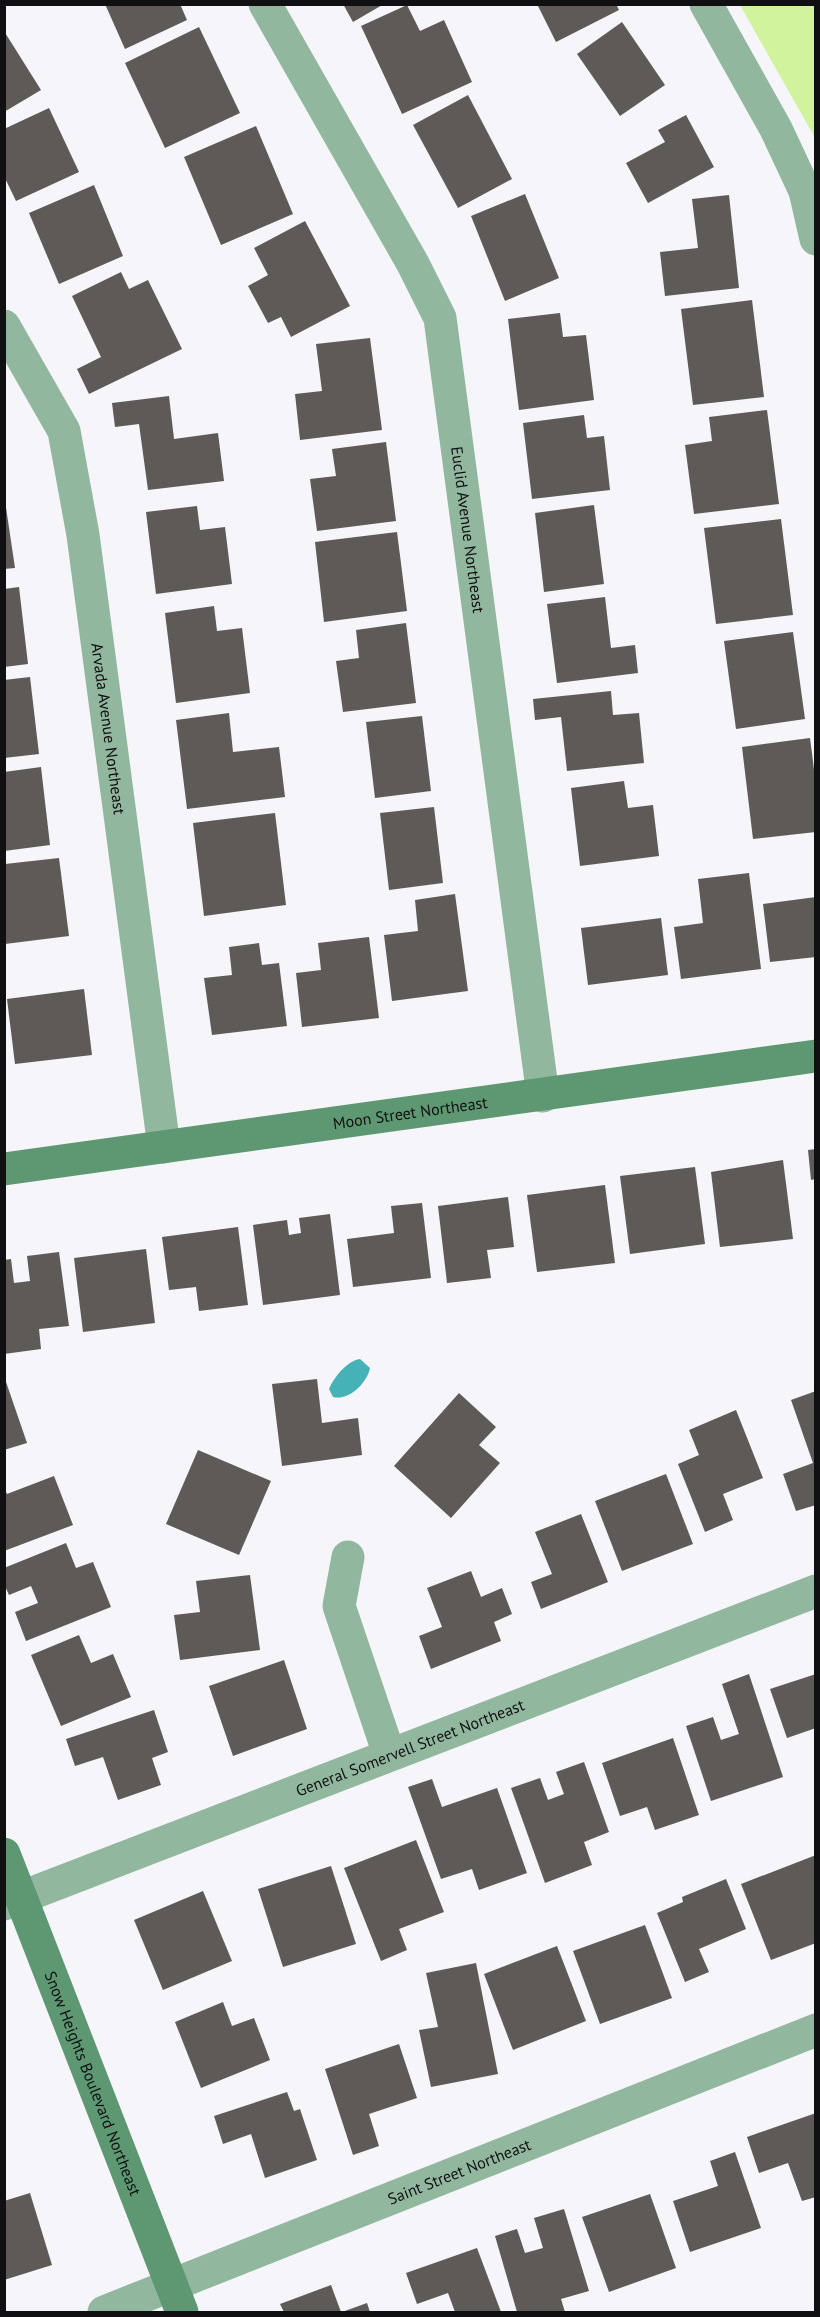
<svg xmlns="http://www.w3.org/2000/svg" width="820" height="2317" viewBox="0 0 820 2317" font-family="'PT Sans',sans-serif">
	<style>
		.green { fill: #d2f39d }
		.water { fill: #44b2b6 }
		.building { fill: #5e5a58 }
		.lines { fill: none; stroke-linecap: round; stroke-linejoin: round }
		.street { stroke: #91b79e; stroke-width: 33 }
		.secondary { stroke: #5d9873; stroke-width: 33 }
		.labels { text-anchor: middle; stroke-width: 6; stroke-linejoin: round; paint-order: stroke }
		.street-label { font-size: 16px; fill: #100f11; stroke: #fff }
	</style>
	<rect width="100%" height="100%" fill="#f6f5f9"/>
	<!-- green -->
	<polygon class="green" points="740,5 815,5 815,138"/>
	<!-- water -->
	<path class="water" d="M 360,1359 L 370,1368 C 367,1383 349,1401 333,1397 L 329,1389 C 334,1377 347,1361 360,1359 Z"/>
	<!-- building -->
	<g class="building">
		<polygon points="105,4 180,4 187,20 125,49"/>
		<polygon points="343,4 384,4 353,22"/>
		<polygon points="537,4 616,4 619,10 556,42"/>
		<polygon points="407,5 420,31 444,20 472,82 402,114 361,26"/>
		<polygon points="622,22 665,85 620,116 577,54"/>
		<polygon points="199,27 240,113 165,148 125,63"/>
		<polygon points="4,31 41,90 4,112"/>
		<polygon points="468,95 512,179 458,208 413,125"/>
		<polygon points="49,108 79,172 16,201 4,176 4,129"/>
		<polygon points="686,115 714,167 648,203 626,163 665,142 658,130"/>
		<polygon points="256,126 293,214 221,245 184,157"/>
		<polygon points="94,185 123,256 59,284 29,213"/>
		<polygon points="525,194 559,278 505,301 471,216"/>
		<polygon points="729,195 739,288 665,296 660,252 698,248 692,199"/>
		<polygon points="305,221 350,306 291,337 281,317 268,323 248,286 268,275 254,248"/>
		<polygon points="121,272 129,289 148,280 182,349 89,394 77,369 101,357 72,296"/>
		<polygon points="752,300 764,397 693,405 681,309"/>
		<polygon points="560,313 563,337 586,335 594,400 519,410 508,319"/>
		<polygon points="370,338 382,430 300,440 295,394 322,391 316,344"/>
		<polygon points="169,396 174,439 218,433 224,481 148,490 139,424 115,427 112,403"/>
		<polygon points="767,410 779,504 694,514 685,445 712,441 709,417"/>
		<polygon points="584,415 587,438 604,436 610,490 532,499 523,423"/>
		<polygon points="386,442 396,521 317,531 310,479 336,476 332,449"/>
		<polygon points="4,494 15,568 4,569"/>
		<polygon points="594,505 604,584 544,592 535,513"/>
		<polygon points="197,506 200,530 225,527 232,584 156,594 146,512"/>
		<polygon points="781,519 793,615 716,624 704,528"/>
		<polygon points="397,532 407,611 324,622 315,542"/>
		<polygon points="19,587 28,664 4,667 4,589"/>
		<polygon points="605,597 611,648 635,645 638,673 557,683 547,604"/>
		<polygon points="214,606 217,631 242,628 250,693 176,703 165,613"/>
		<polygon points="406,623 416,703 343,712 336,661 359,658 356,630"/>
		<polygon points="793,632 805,719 736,729 724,641"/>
		<polygon points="30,677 39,754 4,758 4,680"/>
		<polygon points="611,691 613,715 639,713 644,763 567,771 561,717 535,720 533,699"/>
		<polygon points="229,713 233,752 279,747 285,797 187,809 176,720"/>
		<polygon points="422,716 431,791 375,798 366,722"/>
		<polygon points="810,738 816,785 816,832 753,839 742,747"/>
		<polygon points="41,767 50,845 4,851 4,772"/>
		<polygon points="624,781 628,808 653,805 659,856 580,866 571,788"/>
		<polygon points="434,807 443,883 389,890 380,813"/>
		<polygon points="275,813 286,905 204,916 193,823"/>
		<polygon points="59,858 69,936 5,944 5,864"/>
		<polygon points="749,873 761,969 681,979 674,927 703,923 698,879"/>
		<polygon points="455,894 468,991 392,1001 384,935 418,931 415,900"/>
		<polygon points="816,897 816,957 770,962 763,904"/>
		<polygon points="661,918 668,975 588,985 581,928"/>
		<polygon points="369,937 379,1018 302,1027 296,973 321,970 318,943"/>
		<polygon points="259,943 262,965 279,963 287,1026 212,1035 204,978 232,975 229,947"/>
		<polygon points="84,989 92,1055 15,1064 7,999"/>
		<polygon points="816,1149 816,1179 811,1180 808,1150"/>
		<polygon points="783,1160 793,1239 720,1247 711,1172"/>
		<polygon points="695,1167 705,1244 630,1254 620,1176"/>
		<polygon points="605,1185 615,1263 537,1272 527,1195"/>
		<polygon points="508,1197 514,1247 487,1250 491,1278 447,1283 438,1206"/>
		<polygon points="422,1203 431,1278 353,1287 347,1239 394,1233 391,1206"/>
		<polygon points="330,1214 340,1295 263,1305 253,1225 287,1220 289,1235 301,1233 299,1218"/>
		<polygon points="238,1227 248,1305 199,1311 196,1287 169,1290 162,1237"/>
		<polygon points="146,1249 155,1323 83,1332 74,1258"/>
		<polygon points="59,1252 69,1326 39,1329 41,1349 4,1354 4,1260 11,1259 14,1283 30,1281 27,1256"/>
		<polygon points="4,1376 27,1443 4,1450"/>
		<polygon points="317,1379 322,1423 358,1418 362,1455 282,1466 272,1384"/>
		<polygon points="816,1391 816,1505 796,1511 783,1474 813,1463 791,1400"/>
		<polygon points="459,1393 496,1427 479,1445 500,1463 451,1518 394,1466"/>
		<polygon points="736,1410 763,1478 723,1494 733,1520 705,1532 678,1464 699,1455 689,1430"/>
		<polygon points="198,1450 271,1481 239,1555 166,1524"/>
		<polygon points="666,1474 693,1544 622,1571 595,1501"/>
		<polygon points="54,1476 73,1525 4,1551 4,1488 7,1494"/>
		<polygon points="581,1514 608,1582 541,1609 531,1582 552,1574 535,1532"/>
		<polygon points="66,1543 76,1568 93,1562 111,1607 26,1641 15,1612 38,1603 31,1586 9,1595 4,1584 4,1568"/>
		<polygon points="471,1571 481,1597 502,1588 512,1614 494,1622 501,1641 431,1669 419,1636 442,1627 427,1588"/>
		<polygon points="250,1575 260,1650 180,1660 174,1615 200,1612 196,1581"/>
		<polygon points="79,1635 91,1663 113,1654 131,1697 61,1726 31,1655"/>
		<polygon points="284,1660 307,1729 233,1756 209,1686"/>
		<polygon points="749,1674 783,1777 711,1801 686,1726 713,1717 721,1740 739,1734 722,1684"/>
		<polygon points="816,1674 816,1728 787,1738 770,1689"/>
		<polygon points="154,1710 168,1752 152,1758 161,1785 118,1800 103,1757 75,1766 66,1739"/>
		<polygon points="673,1738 699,1815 655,1830 647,1807 620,1816 602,1763"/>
		<polygon points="584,1762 609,1832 584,1842 592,1865 545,1883 511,1788 540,1778 548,1800 564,1794 556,1772"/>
		<polygon points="432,1779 442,1807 497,1788 527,1873 479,1890 472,1869 441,1879 408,1787"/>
		<polygon points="416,1840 444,1912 399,1929 407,1950 381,1961 344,1868"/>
		<polygon points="816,1855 816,1943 771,1960 741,1884"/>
		<polygon points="331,1866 356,1944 283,1967 258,1889"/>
		<polygon points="726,1879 746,1929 699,1949 709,1972 685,1982 657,1913 683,1902 682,1897"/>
		<polygon points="203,1891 232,1961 163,1990 134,1920"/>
		<polygon points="645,1925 672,1998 600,2024 573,1951"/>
		<polygon points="557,1946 586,2021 513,2050 484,1974"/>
		<polygon points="476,1963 498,2074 431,2087 419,2030 438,2027 426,1973"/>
		<polygon points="223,2002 232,2026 254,2018 270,2060 201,2088 175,2022"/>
		<polygon points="399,2044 417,2098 369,2114 379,2146 353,2155 325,2069"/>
		<polygon points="287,2092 294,2111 300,2109 317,2160 265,2178 251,2134 223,2144 214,2116"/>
		<polygon points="816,2113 816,2197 802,2201 788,2163 759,2173 747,2137"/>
		<polygon points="735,2152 761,2228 690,2252 673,2201 718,2186 710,2161"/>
		<polygon points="30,2193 52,2265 4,2280 4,2201"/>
		<polygon points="650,2194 676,2268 609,2292 582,2217"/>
		<polygon points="564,2209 589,2291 561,2299 565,2312 517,2312 495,2236 517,2229 525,2253 543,2248 534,2218"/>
		<polygon points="477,2248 501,2312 455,2312 448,2293 417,2304 406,2273"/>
		<polygon points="331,2285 341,2312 284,2312 280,2304"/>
		<polygon points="367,2303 370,2312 342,2312"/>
	</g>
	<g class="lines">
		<!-- street -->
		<g class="street">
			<path id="s1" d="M 265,4 L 413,264 L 440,318 L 543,1096"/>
			<polyline points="706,4 776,129 805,191 816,239"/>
			<path id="s2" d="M 4,326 L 64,431 L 83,535 L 164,1147"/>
			<polyline points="348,1557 339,1606 389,1754"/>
			<path id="s3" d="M 4,1904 L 816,1591"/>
			<path id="s4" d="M 104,2312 L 816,2030"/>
		</g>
		<!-- secondary -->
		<g class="secondary">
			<path id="s5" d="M 4,1169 L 816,1056"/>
			<path id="s6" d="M 4,1854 L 182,2312"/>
		</g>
	</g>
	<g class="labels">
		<!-- street labels -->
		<g class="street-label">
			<text dy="6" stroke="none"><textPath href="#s1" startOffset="573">Euclid Avenue Northeast</textPath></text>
			<text dy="6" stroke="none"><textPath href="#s2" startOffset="422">Arvada Avenue Northeast</textPath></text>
			<text dy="6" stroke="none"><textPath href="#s5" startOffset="410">Moon Street Northeast</textPath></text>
			<text dy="6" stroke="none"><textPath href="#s3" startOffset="435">General Somervell Street Northeast</textPath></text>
			<text dy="6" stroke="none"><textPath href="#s6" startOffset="246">Snow Heights Boulevard Northeast</textPath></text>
			<text dy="6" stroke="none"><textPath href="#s4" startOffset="382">Saint Street Northeast</textPath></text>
		</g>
	</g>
	<!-- border -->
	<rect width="820" height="2317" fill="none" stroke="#100f11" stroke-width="12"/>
</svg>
